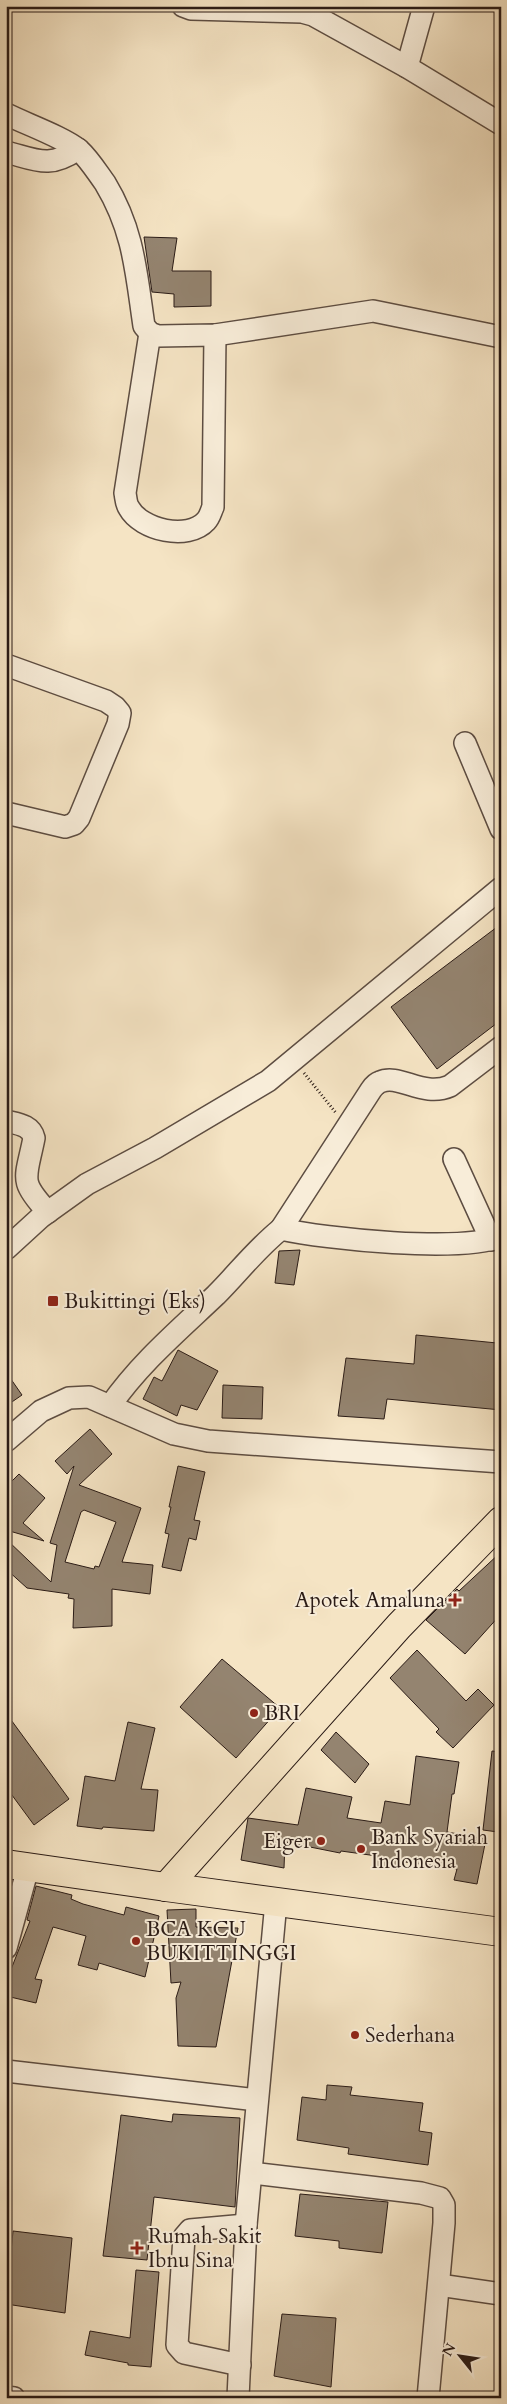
<svg xmlns="http://www.w3.org/2000/svg" width="507" height="2404" viewBox="0 0 507 2404" font-family="Cardo,serif">
	<style>
		.building { fill: #948470; stroke: #2a1b16; fill-rule: evenodd }
		.lines { fill: none; stroke-linecap: round; stroke-linejoin: round }
		.minor-casing { stroke: #5d4d42; stroke-width: 24 }
		.major-casing { stroke: #2a1b16; stroke-width: 30 }
		.highway-casing { stroke: #2a1b16; stroke-width: 30 }
		.path { stroke: #2a1b16; stroke-width: 3; stroke-dasharray: 1 2.5; stroke-linecap: butt }
		.minor { stroke: #f8edd9; stroke-width: 21 }
		.major { stroke: #f5e4c4; stroke-width: 28 }
		.highway { stroke: #f5e4c4; stroke-width: 28 }
		.poi-dot { fill: #8f2418; stroke: #f8edd9; stroke-width: 2 }
		.labels { text-anchor: middle; stroke-width: 4; stroke-linejoin: round; paint-order: stroke }
		.poi-label { font-size: 21px; fill: #2a1b16; stroke: #f8edd9; text-anchor: start }
	</style>
	<rect width="100%" height="100%" fill="#f5e4c4"/>
	<filter id="stains"><feTurbulence type="fractalNoise" baseFrequency=".004" numOctaves="4"/><feColorMatrix values="0 0 0 0 .2 0 0 0 0 .09 0 0 0 0 .02 0 0 0 .5 -.17"/></filter>
	<radialGradient id="worn" r=".72"><stop offset=".6" stop-color="#630" stop-opacity="0"/><stop offset="1" stop-color="#630" stop-opacity=".3"/></radialGradient>
	<!-- building -->
	<g class="building">
		<polygon points="144,237 177,238 172,271 211,271 211,306 174,307 174,294 152,292"/>
		<polygon points="501,924 501,1020 437,1069 391,1007"/>
		<polygon points="300,1250 294,1285 275,1283 279,1251"/>
		<polygon points="416,1335 497,1343 496,1350 501,1350 501,1410 387,1399 384,1419 338,1416 346,1358 414,1364"/>
		<polygon points="178,1350 218,1371 197,1410 181,1405 177,1416 143,1399 154,1377 162,1381"/>
		<polygon points="6,1372 22,1395 6,1406"/>
		<polygon points="223,1385 263,1387 262,1419 222,1418"/>
		<path d="M 90,1429 L 112,1454 L 79,1485 L 141,1508 L 122,1562 L 153,1565 L 150,1594 L 112,1589 L 112,1626 L 73,1628 L 74,1599 L 68,1598 L 69,1594 L 27,1588 L 6,1569 L 6,1539 L 51,1582 L 57,1545 L 50,1543 L 74,1466 L 67,1474 L 55,1461 ZM 84,1510 L 116,1522 L 99,1567 L 95,1566 L 94,1569 L 65,1562 L 81,1512 Z"/>
		<polygon points="178,1466 205,1472 194,1520 200,1521 196,1540 189,1538 181,1571 162,1567 169,1534 165,1533 171,1507 169,1507"/>
		<polygon points="19,1474 45,1498 23,1523 44,1541 6,1530 6,1487"/>
		<polygon points="501,1552 501,1614 465,1654 426,1620 457,1589 459,1591"/>
		<polygon points="417,1650 466,1701 478,1689 494,1705 453,1748 436,1732 439,1729 390,1678"/>
		<polygon points="222,1659 280,1708 236,1758 180,1707"/>
		<polygon points="6,1713 69,1799 34,1825 6,1787"/>
		<polygon points="128,1722 155,1728 141,1789 158,1790 154,1831 103,1827 102,1829 77,1826 85,1776 115,1781"/>
		<polygon points="336,1732 369,1764 355,1783 321,1750"/>
		<polygon points="492,1751 501,1752 501,1807 498,1832 483,1830"/>
		<polygon points="416,1756 459,1762 454,1794 452,1794 447,1832 486,1839 477,1884 454,1880 457,1869 398,1861 397,1869 375,1866 377,1856 341,1851 340,1853 285,1842 284,1868 241,1860 248,1818 298,1825 306,1788 352,1797 347,1818 381,1823 385,1801 410,1805"/>
		<polygon points="36,1886 72,1895 71,1899 83,1904 124,1915 126,1907 159,1916 145,1977 99,1963 97,1970 78,1965 86,1936 53,1927 35,1979 42,1980 36,2003 6,1996 10,1972 30,1921 27,1920"/>
		<polygon points="196,1909 196,1927 238,1928 216,2047 178,2046 176,1998 181,1982 171,1983 167,1910"/>
		<polygon points="327,2085 352,2087 350,2095 423,2103 419,2131 432,2133 428,2165 348,2154 349,2148 297,2140 302,2097 326,2100"/>
		<polygon points="173,2114 240,2118 235,2207 154,2197 147,2260 103,2256 121,2115 172,2122"/>
		<polygon points="300,2194 388,2202 382,2253 339,2248 339,2241 295,2236"/>
		<polygon points="13,2231 72,2238 65,2313 6,2304"/>
		<polygon points="136,2270 159,2272 151,2367 128,2365 128,2363 85,2355 90,2331 130,2338"/>
		<polygon points="282,2314 336,2318 331,2387 274,2376"/>
	</g>
	<g class="lines">
		<defs>
			<g id="minor">
				<polyline points="183,6 191,9 302,12 313,15 407,67 501,124"/>
				<polyline points="407,67 424,6"/>
				<path d="M 6,114 C 26,124 63,137 79,150 C 89,159 97,172 105,183 C 134,231 136,272 144,326 L 150,333 L 158,336 L 215,335 L 373,311 L 501,337"/>
				<path d="M 6,152 C 37,160 49,169 78,149"/>
				<path d="M 150,333 L 125,493 C 126,498 126,504 129,508 C 141,530 188,541 206,521 C 210,517 211,511 213,507 L 215,335"/>
				<polyline points="6,665 106,701 115,707 120,713 118,724 79,818 74,824 65,827 6,813"/>
				<polyline points="465,743 501,829"/>
				<path d="M 6,1121 C 18,1124 31,1125 34,1138 C 26,1179 18,1180 48,1212"/>
				<polyline points="454,1159 491,1240"/>
				<path d="M 281,1229 L 371,1090 C 373,1087 377,1083 380,1082 C 399,1073 423,1098 450,1086 L 501,1047"/>
				<polyline points="6,1249 41,1217 87,1184 155,1148 268,1081 501,888"/>
				<path d="M 110,1406 C 140,1363 178,1331 216,1295 C 238,1273 256,1249 281,1229 C 325,1239 462,1253 501,1236"/>
				<polyline points="6,1441 41,1411 69,1398 89,1397 174,1434 208,1441 501,1462"/>
				<polyline points="6,1948 28,1868"/>
				<polyline points="6,2071 257,2100"/>
				<polyline points="252,2173 421,2193 440,2198 444,2205 444,2223 428,2398"/>
				<polyline points="439,2285 501,2294"/>
				<polyline points="240,2365 184,2353 177,2345 184,2237 190,2230 246,2225"/>
				<polyline points="6,2397 14,2398"/>
				<polyline points="238,2398 246,2225 276,1902"/>
			</g>
			<polyline id="major" points="6,1864 166,1887"/>
			<g id="highway">
				<polyline points="166,1887 399,1626 501,1521"/>
				<polyline points="166,1887 501,1932"/>
			</g>
		</defs>
		<!-- minor casing -->
		<use href="#minor" class="minor-casing"/>
		<!-- major casing -->
		<use href="#major" class="major-casing"/>
		<!-- highway casing -->
		<use href="#highway" class="highway-casing"/>
		<!-- path -->
		<polyline class="path" points="304,1073 336,1113"/>
		<!-- minor -->
		<use href="#minor" class="minor"/>
		<!-- major -->
		<use href="#major" class="major"/>
		<!-- highway -->
		<use href="#highway" class="highway"/>
	</g>
	<!-- markers -->
	<g class="poi-dot">
		<rect x="47" y="1295" width="12" height="12" rx="2.5"/>
		<path d="M452.5 1592.5h5v5h5v5h-5v5h-5v-5h-5v-5h5z"/>
		<circle cx="254" cy="1713" r="5"/>
		<circle cx="321" cy="1841" r="5"/>
		<circle cx="361" cy="1849" r="5"/>
		<circle cx="136" cy="1941" r="5"/>
		<circle cx="355" cy="2035" r="5"/>
		<path d="M134.5 2240.5h5v5h5v5h-5v5h-5v-5h-5v-5h5z"/>
	</g>
	<g class="labels">
		<!-- poi labels -->
		<g class="poi-label">
			<text x="64" y="1308">Bukittingi (Eks)</text>
			<text x="445" y="1607" text-anchor="end">Apotek Amaluna</text>
			<text x="264" y="1720">BRI</text>
			<text x="371" y="1844">Bank Syariah<tspan x="371" dy="24">Indonesia</tspan></text>
			<text x="311" y="1848" text-anchor="end">Eiger</text>
			<text x="146" y="1936">BCA KCU<tspan x="146" dy="24">BUKITTINGGI</tspan></text>
			<text x="365" y="2042">Sederhana</text>
			<text x="148" y="2243">Rumah Sakit<tspan x="148" dy="24">Ibnu Sina</tspan></text>
		</g>
	</g>
	<!-- margin -->
	<rect width="507" height="2404" fill="none" stroke="#f5e4c4" stroke-width="25"/>
	<rect x="8" y="8" width="492" height="2389" fill="none" stroke="#2a1b16" stroke-width="2.5"/>
	<rect x="12" y="12" width="482" height="2379" fill="none" stroke="#2a1b16"/>
	<!-- north arrow -->
	<g transform="translate(460 2356) rotate(300)" stroke="#f8edd9" stroke-width="4" paint-order="stroke">
	<path d="M0-4L9 19L0 12L-9 19Z" fill="#2a1b16"/>
	<text y="-8" font-size="14" font-weight="bold" text-anchor="middle" fill="#2a1b16">N</text>
	</g>
	<rect width="100%" height="100%" filter="url(#stains)"/>
	<rect width="100%" height="100%" fill="url(#worn)"/>
</svg>
